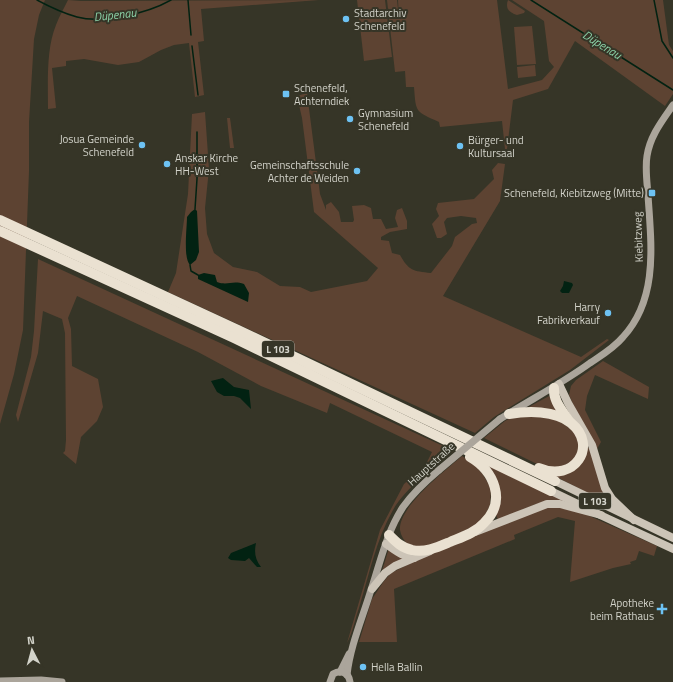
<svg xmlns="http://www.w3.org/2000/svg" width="673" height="682" viewBox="0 0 673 682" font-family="'Titillium Web',sans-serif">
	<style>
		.green { fill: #5d4332 }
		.water { fill: #022212 }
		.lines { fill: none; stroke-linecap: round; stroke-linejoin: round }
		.stream { stroke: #022212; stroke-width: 1.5 }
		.secondary { stroke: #aba59b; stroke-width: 7 }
		.primary { stroke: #ccc4b7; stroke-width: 8 }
		.highway { stroke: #eae1d1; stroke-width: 10 }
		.secondary-bridge { stroke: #aba59b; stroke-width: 7 }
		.poi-dot { fill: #6dc2f3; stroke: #363527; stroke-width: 1.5 }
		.labels { text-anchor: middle; stroke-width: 4; stroke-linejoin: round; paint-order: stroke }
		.shield { fill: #363527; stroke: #a4a499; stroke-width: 1 }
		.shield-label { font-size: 10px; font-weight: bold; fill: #d3d3ca }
		.poi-label { font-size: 11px; fill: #d3d3ca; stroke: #363527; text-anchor: start }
		.street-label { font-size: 11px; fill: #d3d3ca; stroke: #363527 }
		.water-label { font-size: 12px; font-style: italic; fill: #8bd2a8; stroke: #363527 }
	</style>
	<rect width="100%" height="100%" fill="#363527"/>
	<!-- green -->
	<g class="green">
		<polygon points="0,0 45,0 39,15 34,39 29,122 29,171 23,330 14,374 0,424"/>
		<path d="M 68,0 L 81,1 L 319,0 L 201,9 L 204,41 L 198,42 L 204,95 L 195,97 L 189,43 L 174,45 L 161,50 L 139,62 L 118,65 L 84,59 L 66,61 L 66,66 L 52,68 L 56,108 L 48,109 C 48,83 46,49 56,25 C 59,17 64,8 68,0 Z"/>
		<polygon points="357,0 385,0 392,57 364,61"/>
		<path d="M 387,0 L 397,0 L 399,19 L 398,0 L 497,0 L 508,89 L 542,80 L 554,67 L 549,61 L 544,21 L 512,0 L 663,0 L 669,45 L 673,51 L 673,94 L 665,106 L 575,41 L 548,89 L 513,100 L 507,149 L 505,149 L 502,121 L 440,127 L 439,122 C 415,111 416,113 414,87 L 406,87 L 405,71 L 395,72 Z"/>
		<path d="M 508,0 L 525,11 L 524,13 L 517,15 C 509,13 505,8 508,0 Z"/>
		<polygon points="532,26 536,64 517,65 514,27"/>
		<polygon points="535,65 536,76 518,78 517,67"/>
		<path d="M 307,93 L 320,194 L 326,210 L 326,205 L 331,202 L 339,212 L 341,222 L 353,222 L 354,220 L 352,206 L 364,205 L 371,208 L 373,219 L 381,219 L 386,229 L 398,227 L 395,218 L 397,210 L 402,208 L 407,221 L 407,229 L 390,232 L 381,237 L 381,240 L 389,241 L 392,253 L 400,255 C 409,271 413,271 431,273 L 452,246 L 455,237 L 472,224 L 477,223 L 476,218 L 461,216 L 447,218 L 444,222 L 447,234 L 441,238 L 437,238 L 432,224 L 439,216 L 436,209 L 438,203 L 474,199 L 494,179 L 492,170 L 498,163 L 505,164 L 500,201 L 443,296 L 581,357 L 607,339 L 609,340 L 570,370 L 494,417 L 475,433 L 168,292 L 176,273 L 188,194 L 192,114 L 205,112 L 209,169 L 205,208 L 207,234 L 214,253 L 233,267 L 257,272 L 280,286 L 300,287 L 311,292 L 367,281 L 378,268 L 314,212 L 302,118 L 297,96 Z"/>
		<polygon points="227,118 230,118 234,148 230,148"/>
		<path d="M 38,259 L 454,451 C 433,469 407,486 393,510 C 376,540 369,575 359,608 C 355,619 353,632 347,643 L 380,530 L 404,484 L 425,466 L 432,452 L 330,403 L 327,413 L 261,386 L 198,352 L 77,296 L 68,318 L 71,329 L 72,366 L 98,379 L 103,407 L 97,421 L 81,437 L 76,464 L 63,453 L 65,451 L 66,440 L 65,333 L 62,319 L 43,311 L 38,353 L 18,422 L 16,415 L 31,357 L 34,331 Z"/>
		<polygon points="603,361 649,387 648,399 595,375 587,396 585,410 601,442 597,449 587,429 576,411 569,395 571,386 576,380"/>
		<polygon points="549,396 561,413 527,408"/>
		<polygon points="514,416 554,417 576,433 579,447 575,460 557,469 537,464 484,438 505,421"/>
		<polygon points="587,448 589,448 610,503 609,504 551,474 559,475"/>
		<path d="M 462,456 L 472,462 L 482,473 L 491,488 L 490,505 L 485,516 L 478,524 L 436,545 L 421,548 L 407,544 C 404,540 401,536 400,530 C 398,507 446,470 462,456 Z"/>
		<polygon points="475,457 569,502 552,501 536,504 498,520 496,515 501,501 497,482"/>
		<polygon points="554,506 576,510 657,546 654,556 639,551 636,560 630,562 631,564 613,568 570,582 575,521 558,517 514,535 515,539 394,589 397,642 359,642 372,599 384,581 391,573 417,560 541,508"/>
		<polygon points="389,548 404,559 382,571"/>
	</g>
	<!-- water -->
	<g class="water">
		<path d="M 195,209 L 197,211 L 199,252 L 196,260 L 190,265 C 183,258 187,228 187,217 L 191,212 Z"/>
		<path d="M 204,273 L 215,275 L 217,282 C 228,286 232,280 244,284 L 249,293 L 248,302 L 198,279 L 198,275 Z"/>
		<polygon points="564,281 572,283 573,285 569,293 562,293 560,291 563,286"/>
		<polygon points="223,378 234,387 249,390 251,409 240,398 234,396 224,396 217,392 211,381"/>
		<path d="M 256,543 C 254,552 255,559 261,567 L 257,567 L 249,558 L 245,561 L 231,560 L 228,558 L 231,553 Z"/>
	</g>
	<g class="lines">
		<!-- stream -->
		<g class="stream">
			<path d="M 37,0 C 50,7 63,13 77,17 C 103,24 148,13 171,0"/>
			<polyline points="188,0 191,35"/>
			<polyline points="531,0 673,90"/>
			<polyline points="654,0 662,41 673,58"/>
			<polyline points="192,46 198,95"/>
			<polyline points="195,209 197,179 197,132"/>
			<polyline points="190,265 191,271 198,275"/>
		</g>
		<!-- secondary -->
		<g class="secondary">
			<path d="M 500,419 C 530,400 561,384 590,363 C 602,355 614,348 623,337 C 659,298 651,243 648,195 C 647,182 645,168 647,156 C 650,136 662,121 673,105"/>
			<polyline points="340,672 349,654"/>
			<path d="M 347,675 C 350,647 362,619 370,593 C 380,564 386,533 403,507 C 413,493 426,481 439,470"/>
			<polyline points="0,681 41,680 62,682"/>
			<path d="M 330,682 L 333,674 C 341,669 349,673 350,682"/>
		</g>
		<!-- primary -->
		<g class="primary">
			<polyline points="559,384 568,403 592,445 605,488 612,499 634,520"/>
			<polyline points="555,481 673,538"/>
			<polyline points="551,491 578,504"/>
			<polyline points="598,514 673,549"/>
			<polyline points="475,532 547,504 560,504 601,515"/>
			<path d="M 386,544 C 395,550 403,557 414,558"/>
			<polyline points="372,589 385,573 395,566 430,551"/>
		</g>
		<!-- highway -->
		<g class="highway">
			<polyline points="0,220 238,330 555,481"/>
			<polyline points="0,231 234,338 551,491"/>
			<path d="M 554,388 C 553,401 562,410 569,421"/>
			<path d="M 509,414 C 527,411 555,410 571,423 C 599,446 574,483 539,468"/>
			<path d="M 389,535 C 396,542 402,548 412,550 C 425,553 438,547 450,542 C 462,537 475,533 484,523 C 507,501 494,471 470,457"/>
		</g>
		<!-- secondary-bridge -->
		<polyline class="secondary-bridge" points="439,470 500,419"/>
	</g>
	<!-- markers -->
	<g class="poi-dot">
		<circle cx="346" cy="19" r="4"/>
		<rect x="282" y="90" width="8" height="8" rx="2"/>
		<circle cx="350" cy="119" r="4"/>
		<circle cx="142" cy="145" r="4"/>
		<circle cx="460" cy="146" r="4"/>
		<circle cx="167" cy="164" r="4"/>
		<circle cx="357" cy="171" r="4"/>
		<rect x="648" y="189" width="8" height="8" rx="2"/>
		<circle cx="608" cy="313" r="4"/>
		<path d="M660 603h4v4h4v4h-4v4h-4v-4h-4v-4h4z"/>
		<circle cx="363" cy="667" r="4"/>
	</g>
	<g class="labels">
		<!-- shield labels -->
		<g class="shield">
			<rect x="262" y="341" width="32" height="16" rx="3"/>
			<rect x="579" y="493" width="32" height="16" rx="3"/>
		</g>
		<g class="shield-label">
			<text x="278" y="353">L 103</text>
			<text x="595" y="505">L 103</text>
		</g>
		<!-- poi labels -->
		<g class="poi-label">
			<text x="354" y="17">Stadtarchiv<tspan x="354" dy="13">Schenefeld</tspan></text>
			<text x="294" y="92">Schenefeld,<tspan x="294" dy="13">Achterndiek</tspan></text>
			<text x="358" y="117">Gymnasium<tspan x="358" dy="13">Schenefeld</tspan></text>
			<text x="134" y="143" text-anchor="end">Josua Gemeinde<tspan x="134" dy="13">Schenefeld</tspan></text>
			<text x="468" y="144">Bürger- und<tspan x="468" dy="13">Kultursaal</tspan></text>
			<text x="175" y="162">Anskar Kirche<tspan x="175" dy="13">HH-West</tspan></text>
			<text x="349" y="169" text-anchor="end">Gemeinschaftsschule<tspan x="349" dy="13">Achter de Weiden</tspan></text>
			<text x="644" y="197" text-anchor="end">Schenefeld, Kiebitzweg (Mitte)</text>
			<text x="600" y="311" text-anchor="end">Harry<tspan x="600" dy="13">Fabrikverkauf</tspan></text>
			<text x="654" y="607" text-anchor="end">Apotheke<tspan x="654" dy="13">beim Rathaus</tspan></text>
			<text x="371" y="671">Hella Ballin</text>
		</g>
		<!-- street labels -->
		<g class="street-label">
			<text transform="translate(638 237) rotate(-92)" y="4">Kiebitzweg</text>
			<text transform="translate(431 464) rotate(-42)" y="4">Hauptstraße</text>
		</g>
		<!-- water labels -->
		<g class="water-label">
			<text transform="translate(115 15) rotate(-6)" y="4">Düpenau</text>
			<text transform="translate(602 45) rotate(32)" y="4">Düpenau</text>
		</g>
	</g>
	<!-- north arrow -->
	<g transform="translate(32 650) rotate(354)" stroke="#363527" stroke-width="3" paint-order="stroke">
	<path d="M0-3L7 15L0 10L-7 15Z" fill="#d3d3ca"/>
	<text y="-6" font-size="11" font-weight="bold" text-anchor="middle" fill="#d3d3ca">N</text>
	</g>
</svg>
